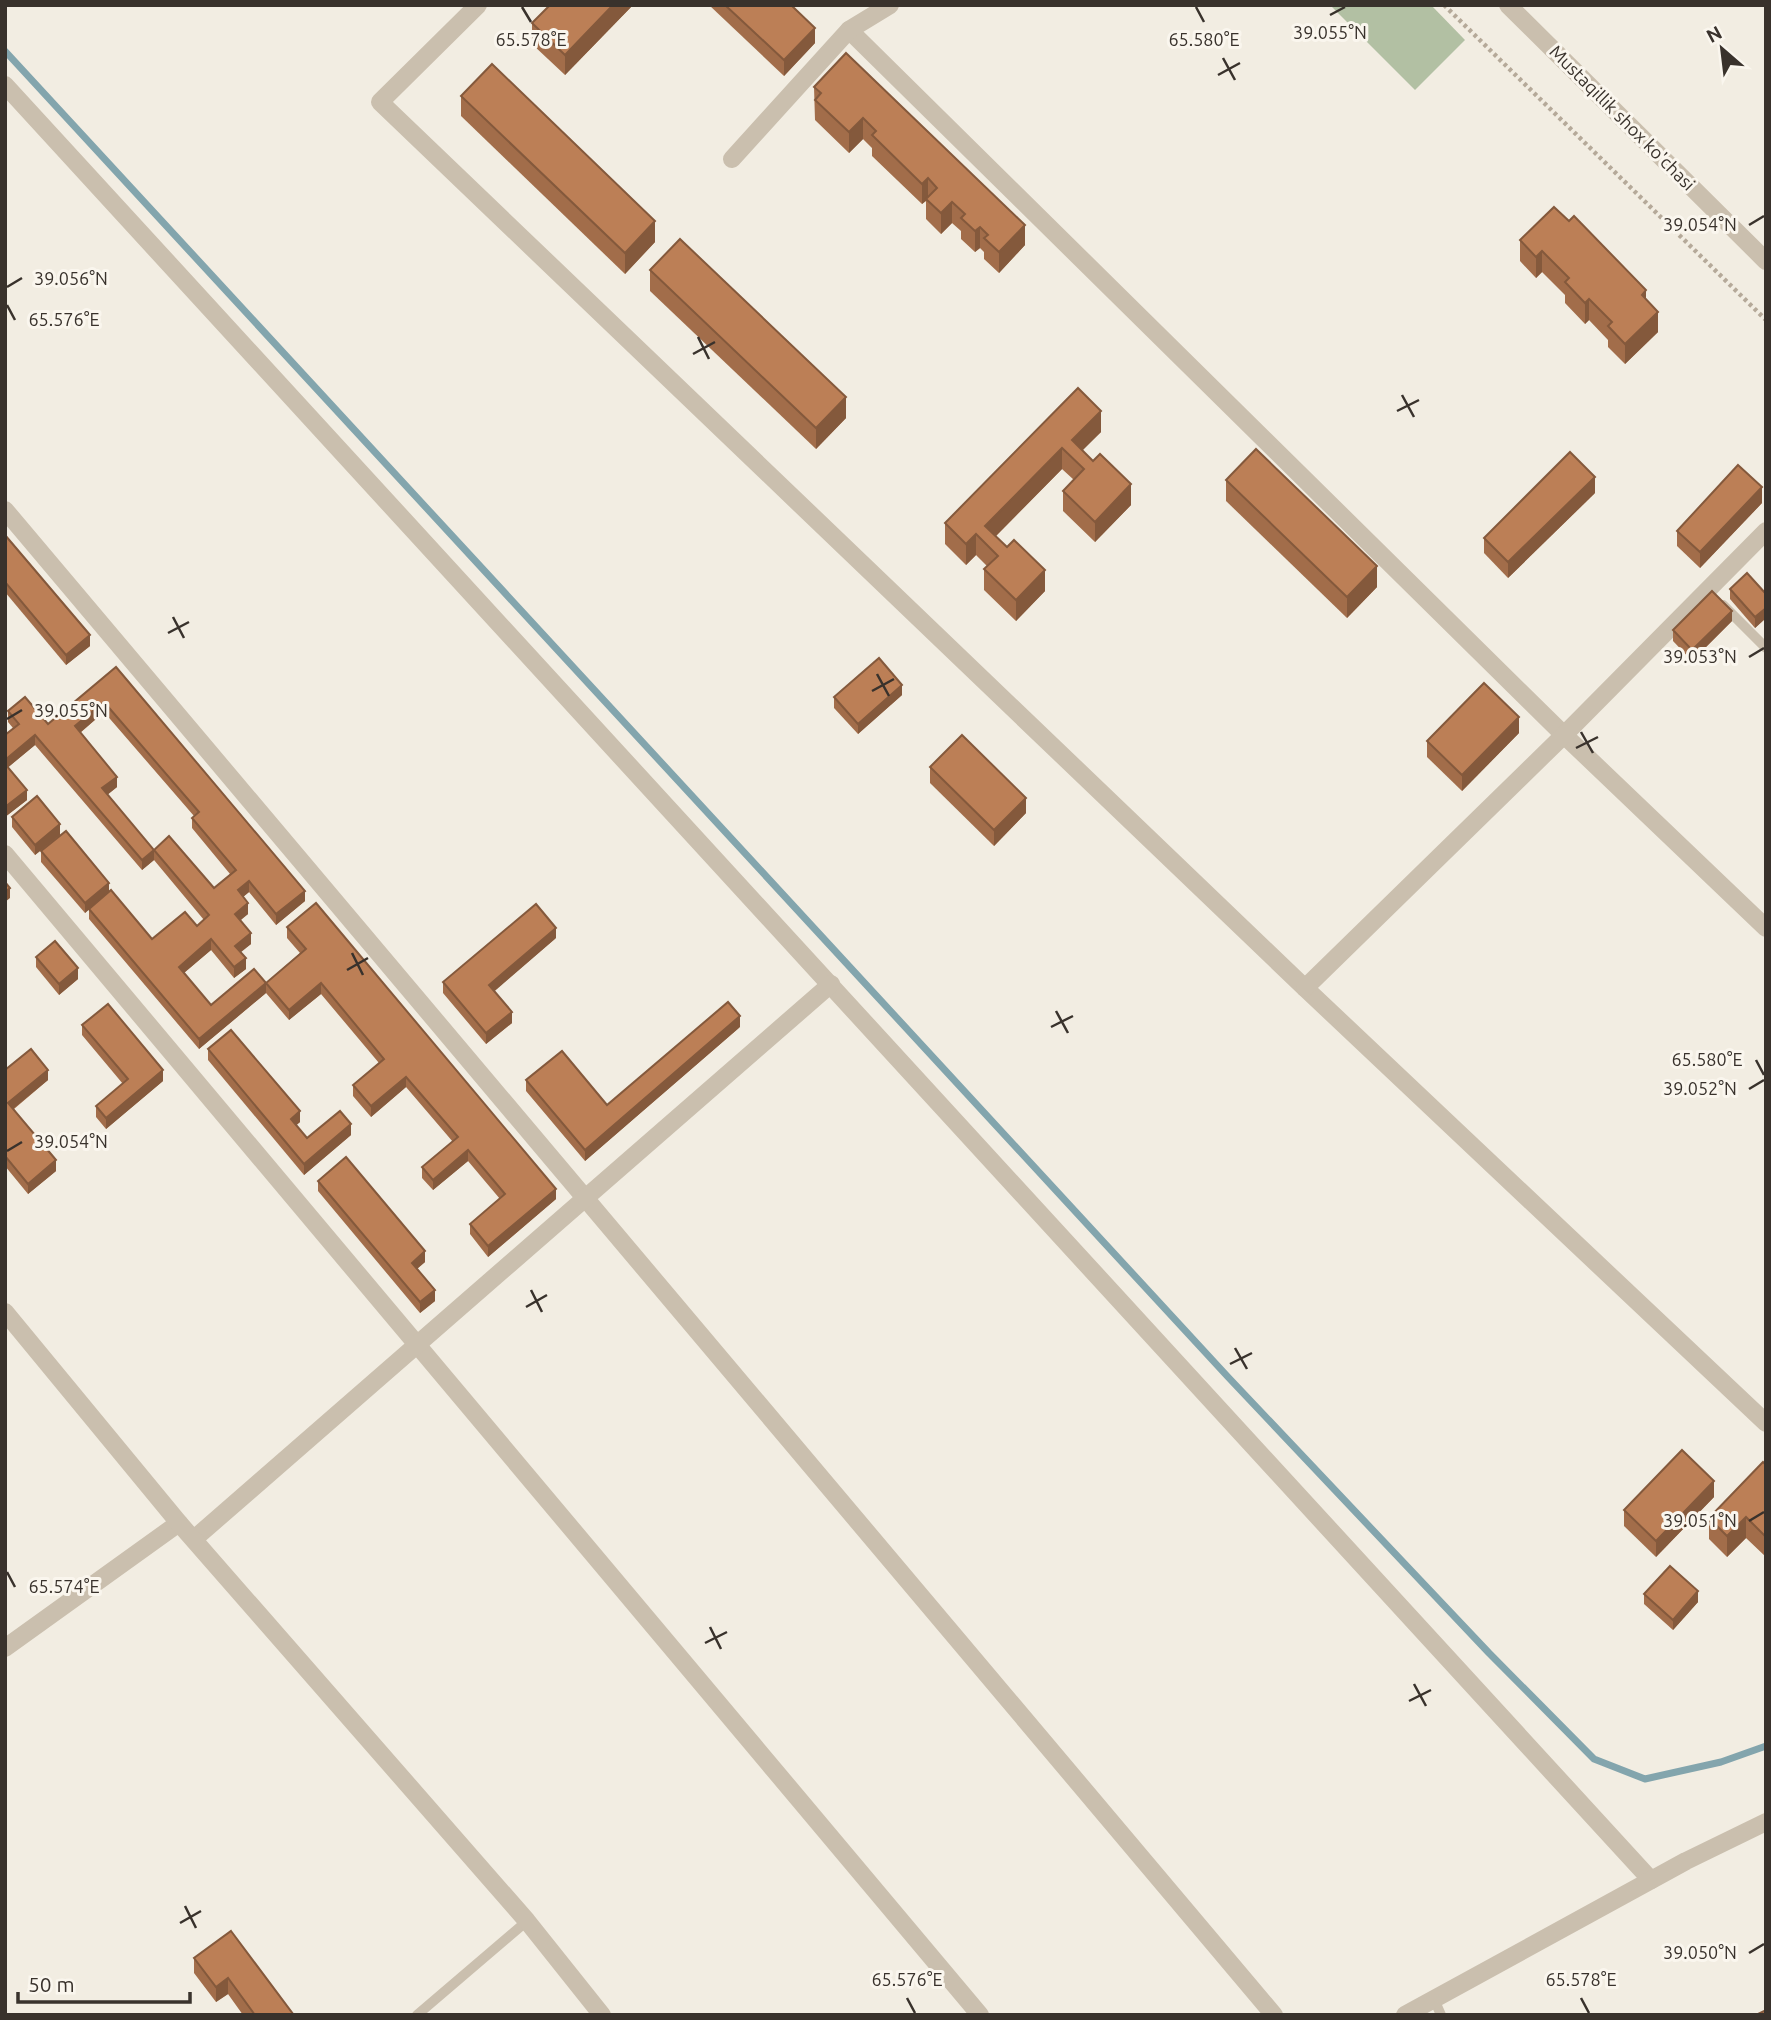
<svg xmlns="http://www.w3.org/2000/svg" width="1771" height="2020" viewBox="0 0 1771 2020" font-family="Ubuntu,sans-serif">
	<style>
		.green { fill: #b2c0a3 }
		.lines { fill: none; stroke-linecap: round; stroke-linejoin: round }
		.stream { stroke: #83a5ad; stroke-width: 7 }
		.path { stroke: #b5a999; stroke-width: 4.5; stroke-dasharray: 3.5 3.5; stroke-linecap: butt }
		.service { stroke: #cabfae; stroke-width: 10 }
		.minor { stroke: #cabfae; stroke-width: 18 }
		.tertiary { stroke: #cabfae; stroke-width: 18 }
		.wall { fill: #a26d4a }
		.shaded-wall { fill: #84593c }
		.building { fill: #bc7f56; stroke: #84593c; stroke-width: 2 }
		.ticks { fill: none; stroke: #39322c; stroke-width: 2.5 }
		.labels { text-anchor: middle; stroke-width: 6; stroke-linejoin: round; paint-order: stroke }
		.street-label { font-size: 18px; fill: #39322c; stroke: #faf6ee }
		.ticks-label { font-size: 18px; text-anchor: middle; fill: #39322c; stroke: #faf6ee; stroke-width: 6; stroke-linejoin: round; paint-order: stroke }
	</style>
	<rect width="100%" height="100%" fill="#f2ede2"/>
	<!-- green -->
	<polygon class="green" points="1330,5 1431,5 1465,40 1415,90"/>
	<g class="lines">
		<!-- stream -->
		<polyline class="stream" points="5,51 1228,1377 1489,1653 1594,1759 1645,1779 1721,1762 1766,1746"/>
		<!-- path -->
		<polyline class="path" points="1444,5 1766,320"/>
		<!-- service -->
		<g class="service">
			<polyline points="1723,605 1766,648"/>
			<polyline points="1434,1999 1441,2015"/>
			<polyline points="417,2015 527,1921"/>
		</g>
		<!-- minor -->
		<g class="minor">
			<polyline points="478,5 380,102 1305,988 1766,1423"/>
			<polyline points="849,30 1564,735 1766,928"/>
			<polyline points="5,85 1651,1880"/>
			<polyline points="732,159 849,30 890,5"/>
			<polyline points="5,510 1274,2015"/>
			<polyline points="5,854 980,2015"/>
			<polyline points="1305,988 1564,735 1766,531"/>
			<polyline points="194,1539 831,984"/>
			<polyline points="5,1648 179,1523"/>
			<polyline points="1405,2015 1686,1861 1766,1822"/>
		</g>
		<!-- tertiary -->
		<g class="tertiary">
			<polyline points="1508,5 1766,261"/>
			<polyline points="5,1312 179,1523 527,1921 602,2015"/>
		</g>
	</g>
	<!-- wall -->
	<g class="wall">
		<polygon points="633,5 565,75 532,44 532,23"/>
		<polygon points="709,5 791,5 815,43 784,76"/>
		<polygon points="846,53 1025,245 999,273 984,259 984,252 980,248 975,252 961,239 961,231 952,223 941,234 926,219 926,201 922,204 872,156 872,148 863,139 849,153 815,120 814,87"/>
		<polygon points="461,96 655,242 625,274 461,116"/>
		<polygon points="1520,240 1646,300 1658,332 1625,364 1608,347 1608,340 1589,320 1585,324 1565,303 1565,295 1542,272 1536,278 1520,261"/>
		<polygon points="650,270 846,418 816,449 650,291"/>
		<polygon points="1078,388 1101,432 1082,450 1131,505 1095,542 1063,511 1063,491 1074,480 1062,469 996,536 1045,591 1016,621 984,590 984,569 987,566 976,555 966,565 945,544 945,523"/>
		<polygon points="1226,480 1377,587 1347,618 1226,501"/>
		<polygon points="1595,493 1508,578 1484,553 1484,538"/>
		<polygon points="1762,503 1700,568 1677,546 1677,531"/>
		<polygon points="5,535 90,646 66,665 5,592"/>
		<polygon points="1730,589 1766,594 1766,618 1755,628 1730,599"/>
		<polygon points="1732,621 1692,661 1673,641 1673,630"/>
		<polygon points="116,667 305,901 276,925 249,892 243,897 248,914 240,920 251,944 240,952 246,969 234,978 211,950 184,973 211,1005 266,993 199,1049 89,919 89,909 85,913 41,862 41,851 109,892 152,939 197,926 204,920 154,860 154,850 214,888 230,874 192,828 192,818 194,816 104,712 80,733 117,787 107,795 154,860 142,870 35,745 8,767 27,800 5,817 5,735 13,728 8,722 8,711 48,724"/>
		<polygon points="902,695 858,734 834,708 834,697"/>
		<polygon points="1519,733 1462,791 1427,757 1427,741"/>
		<polygon points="930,767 1026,813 994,846 930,783"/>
		<polygon points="12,817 60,835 35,855 12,827"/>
		<polygon points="287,927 556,1199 488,1257 470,1234 470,1224 500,1199 468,1161 433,1190 422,1178 422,1167 453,1142 406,1087 371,1117 353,1096 353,1085 379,1063 321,994 289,1020 266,993 266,983 300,953 287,938"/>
		<polygon points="556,938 494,991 512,1023 486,1044 443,993 443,982"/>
		<polygon points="36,957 78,979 59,995 36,967"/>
		<polygon points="82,1025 163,1081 106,1129 96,1117 96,1106 123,1084 82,1035"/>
		<polygon points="740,1027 585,1161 526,1091 526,1080 607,1105"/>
		<polygon points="208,1049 300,1122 296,1125 307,1138 351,1135 304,1175 208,1060"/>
		<polygon points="5,1070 48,1080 14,1109 56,1171 28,1194 5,1166"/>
		<polygon points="318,1181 425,1262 417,1269 435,1301 420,1313 318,1191"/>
		<polygon points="1766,1465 1766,1557 1746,1538 1727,1557 1709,1539 1709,1518"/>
		<polygon points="1714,1497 1656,1557 1624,1526 1624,1510"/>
		<polygon points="1644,1594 1698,1602 1673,1630 1644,1604"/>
		<polygon points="194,1958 293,2015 243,2015 228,1994 216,2002 194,1973"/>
	</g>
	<!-- shaded-wall -->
	<g class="shaded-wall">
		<polygon points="613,5 633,5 565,75 565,55"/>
		<polygon points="815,28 815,43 784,76 784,60"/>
		<polygon points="863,118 863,139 849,153 849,132"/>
		<polygon points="928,178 928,199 922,204 922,184"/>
		<polygon points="952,202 952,223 941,234 941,213"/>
		<polygon points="655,221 655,242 625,274 625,253"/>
		<polygon points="1025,225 1025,245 999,273 999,252"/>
		<polygon points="980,227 980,248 975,252 975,231"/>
		<polygon points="1542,251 1542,272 1536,278 1536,257"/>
		<polygon points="1646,290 1646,311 1642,295"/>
		<polygon points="1589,299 1589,320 1585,324 1585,303"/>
		<polygon points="1658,312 1658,332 1625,364 1625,344"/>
		<polygon points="846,397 846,418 816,449 816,428"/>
		<polygon points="1101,411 1101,432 1074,459 1072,440"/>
		<polygon points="1062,448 1062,469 987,545 985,526"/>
		<polygon points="1595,477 1595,493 1508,578 1508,562"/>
		<polygon points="1131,484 1131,505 1095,542 1095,522"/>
		<polygon points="1762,487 1762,503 1700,568 1700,552"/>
		<polygon points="976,534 976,555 966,565 966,544"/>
		<polygon points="1377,566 1377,587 1347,618 1347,597"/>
		<polygon points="1045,570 1045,591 1016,621 1016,600"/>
		<polygon points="1766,608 1766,618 1755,628 1755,617"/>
		<polygon points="1732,611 1732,621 1692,661 1692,650"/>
		<polygon points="90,635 90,646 66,665 66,655"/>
		<polygon points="902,685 902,695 858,734 858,724"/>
		<polygon points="104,702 104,712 75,737 75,726"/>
		<polygon points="1519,717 1519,733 1462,791 1462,775"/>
		<polygon points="35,735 35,745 5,770 5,760"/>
		<polygon points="117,777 117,787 102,799 102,788"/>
		<polygon points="27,790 27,800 5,817 5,807"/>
		<polygon points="1026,798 1026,813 994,846 994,830"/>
		<polygon points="60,824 60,835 35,855 35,845"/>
		<polygon points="154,850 154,860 142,870 142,860"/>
		<polygon points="249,881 249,892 238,901 238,890"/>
		<polygon points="109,883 109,893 85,913 85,903"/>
		<polygon points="10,888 10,898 5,902 5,892"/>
		<polygon points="305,891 305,901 276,925 276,914"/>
		<polygon points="248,903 248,914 235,925 235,914"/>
		<polygon points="556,928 556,938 489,996 489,985"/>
		<polygon points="251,933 251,944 235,957 235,946"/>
		<polygon points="211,939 211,950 179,977 179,967"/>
		<polygon points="246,958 246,969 234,978 234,967"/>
		<polygon points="78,968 78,979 59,995 59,984"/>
		<polygon points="266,983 266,993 199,1049 199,1039"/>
		<polygon points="321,983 321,994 289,1020 289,1010"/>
		<polygon points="512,1012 512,1023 486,1044 486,1033"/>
		<polygon points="740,1016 740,1027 585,1161 585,1150"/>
		<polygon points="48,1070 48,1080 8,1113 8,1103"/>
		<polygon points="163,1070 163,1081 106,1129 106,1118"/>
		<polygon points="406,1077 406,1087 371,1117 371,1106"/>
		<polygon points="300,1111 300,1122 291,1130 291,1119"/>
		<polygon points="351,1124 351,1135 304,1175 304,1164"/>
		<polygon points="468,1150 468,1161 433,1190 433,1180"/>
		<polygon points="56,1160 56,1171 28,1194 28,1184"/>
		<polygon points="556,1189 556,1199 488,1257 488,1246"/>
		<polygon points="425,1251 425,1262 412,1273 412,1263"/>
		<polygon points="435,1290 435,1301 420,1313 420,1302"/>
		<polygon points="1714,1481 1714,1497 1656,1557 1656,1541"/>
		<polygon points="1746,1517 1746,1538 1727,1557 1727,1536"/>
		<polygon points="1698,1591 1698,1602 1673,1630 1673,1620"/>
		<polygon points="228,1978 228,1994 216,2002 216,1987"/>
	</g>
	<!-- building -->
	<g class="building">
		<polygon points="550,5 613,5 565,55 532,23"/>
		<polygon points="725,5 791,5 815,28 784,60"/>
		<polygon points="846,53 1025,225 999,252 984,238 988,235 980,227 975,231 961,218 965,214 952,202 941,213 926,199 937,188 928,178 922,184 872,135 876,131 863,118 849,132 815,100 821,93 814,87"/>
		<polygon points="492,64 655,221 625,253 461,96"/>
		<polygon points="1554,207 1569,221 1574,216 1646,290 1642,295 1658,312 1625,344 1608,326 1612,322 1589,299 1585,303 1565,282 1569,278 1542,251 1536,257 1520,240"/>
		<polygon points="680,239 846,397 816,428 650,270"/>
		<polygon points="1078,388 1101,411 1072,440 1093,461 1100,454 1131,484 1095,522 1063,491 1084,469 1062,448 985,526 1007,547 1014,540 1045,570 1016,600 984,569 998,556 976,534 966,544 945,523"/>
		<polygon points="1256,449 1377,566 1347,597 1226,480"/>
		<polygon points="1570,452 1595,477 1508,562 1484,538"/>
		<polygon points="1738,465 1762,487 1700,552 1677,531"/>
		<polygon points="5,535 90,635 66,655 5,582"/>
		<polygon points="1747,573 1766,594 1766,608 1755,617 1730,589"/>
		<polygon points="1712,591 1732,611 1692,650 1673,630"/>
		<polygon points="879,658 902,685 858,724 834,697"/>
		<polygon points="116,667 305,891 276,914 249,881 238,890 248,903 235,914 251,933 235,946 246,958 234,967 211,939 179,967 211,1005 254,969 266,983 199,1039 89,909 111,890 152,939 185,912 197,926 209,915 154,850 169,836 214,888 236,870 192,818 199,812 104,702 75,726 117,777 102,788 154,850 142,860 35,735 5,760 5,735 19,724 8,711 25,697 48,724"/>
		<polygon points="1484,683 1519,717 1462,775 1427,741"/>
		<polygon points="962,735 1026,798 994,830 930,767"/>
		<polygon points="5,765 6,765 27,790 5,807"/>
		<polygon points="37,796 60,824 35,845 12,817"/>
		<polygon points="66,831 109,883 85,903 41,851"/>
		<polygon points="5,882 10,888 5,892"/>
		<polygon points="316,903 556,1189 488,1246 470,1224 505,1194 468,1150 433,1180 422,1167 458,1137 406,1077 371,1106 353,1085 384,1059 321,983 289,1010 266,983 306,949 287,927"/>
		<polygon points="536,904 556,928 489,985 512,1012 486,1033 443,982"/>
		<polygon points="55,941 78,968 59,984 36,957"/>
		<polygon points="728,1002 740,1016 585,1150 526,1080 562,1051 607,1105"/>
		<polygon points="108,1004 163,1070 106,1118 96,1106 128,1079 82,1025"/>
		<polygon points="231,1030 300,1111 291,1119 307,1138 340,1111 351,1124 304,1164 208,1049"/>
		<polygon points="31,1049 48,1070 8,1103 56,1160 28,1184 5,1156 5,1070"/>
		<polygon points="346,1157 425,1251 412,1263 435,1290 420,1302 318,1181"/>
		<polygon points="1682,1450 1714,1481 1656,1541 1624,1510"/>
		<polygon points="1763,1462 1766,1465 1766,1537 1746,1517 1727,1536 1709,1518"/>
		<polygon points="1670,1566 1698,1591 1673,1620 1644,1594"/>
		<polygon points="231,1931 293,2014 292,2015 255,2015 228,1978 216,1987 194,1958"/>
		<polygon points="1766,2010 1766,2015 1756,2015"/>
	</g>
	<!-- ticks -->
	<path class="ticks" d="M 522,7 L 531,22M 1196,7 L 1204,22M 1330,15 L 1345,7M 1223,58 L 1235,80M 1218,75 L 1240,63M 1749,225 L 1764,216M 7,287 L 22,278M 7,305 L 15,320M 698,337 L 709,359M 693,354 L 715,342M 1402,395 L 1414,417M 1397,411 L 1419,400M 173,617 L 184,638M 168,633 L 189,622M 1749,657 L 1764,648M 877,674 L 889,696M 872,691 L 894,679M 7,719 L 22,710M 1581,732 L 1593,753M 1576,748 L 1598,737M 352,953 L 363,975M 347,970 L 368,958M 1056,1011 L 1068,1033M 1051,1027 L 1073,1016M 1756,1060 L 1764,1075M 1749,1089 L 1764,1080M 7,1151 L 22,1142M 531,1290 L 542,1312M 526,1307 L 547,1295M 1235,1348 L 1247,1369M 1230,1364 L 1252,1353M 1749,1521 L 1764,1512M 7,1572 L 15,1587M 710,1627 L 721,1649M 705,1643 L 727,1632M 1414,1684 L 1426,1706M 1409,1701 L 1431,1690M 185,1906 L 196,1928M 180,1923 L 201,1911M 1749,1953 L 1764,1944M 907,1998 L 915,2013M 1581,1998 L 1589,2013"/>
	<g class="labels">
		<!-- street labels -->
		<g class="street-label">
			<text transform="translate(1622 118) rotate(45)" y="6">Mustaqillik shox ko'chasi</text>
		</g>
	</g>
	<g class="ticks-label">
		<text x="1330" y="39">39.055°N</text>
		<text x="531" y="46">65.578°E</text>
		<text x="1204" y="46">65.580°E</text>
		<text x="1700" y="231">39.054°N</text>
		<text x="71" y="285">39.056°N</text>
		<text x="64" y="326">65.576°E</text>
		<text x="1700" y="663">39.053°N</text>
		<text x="71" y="717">39.055°N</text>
		<text x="1707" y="1066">65.580°E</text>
		<text x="1700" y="1095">39.052°N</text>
		<text x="71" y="1148">39.054°N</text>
		<text x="1700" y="1527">39.051°N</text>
		<text x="64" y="1593">65.574°E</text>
		<text x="1700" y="1959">39.050°N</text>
		<text x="907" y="1986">65.576°E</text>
		<text x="1581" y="1986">65.578°E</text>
	</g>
	<!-- border -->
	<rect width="1771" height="2020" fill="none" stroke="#39322c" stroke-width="14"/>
	<!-- north arrow -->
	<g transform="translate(1722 49) rotate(332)" stroke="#faf6ee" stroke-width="5" paint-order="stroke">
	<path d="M0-5L12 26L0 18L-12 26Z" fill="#39322c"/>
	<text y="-10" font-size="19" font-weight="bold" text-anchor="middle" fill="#39322c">N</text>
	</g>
	<!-- scale -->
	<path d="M18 1992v10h172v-10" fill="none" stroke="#39322c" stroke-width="3.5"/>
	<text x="28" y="1992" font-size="21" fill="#39322c" stroke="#faf6ee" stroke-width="5" paint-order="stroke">50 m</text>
</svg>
